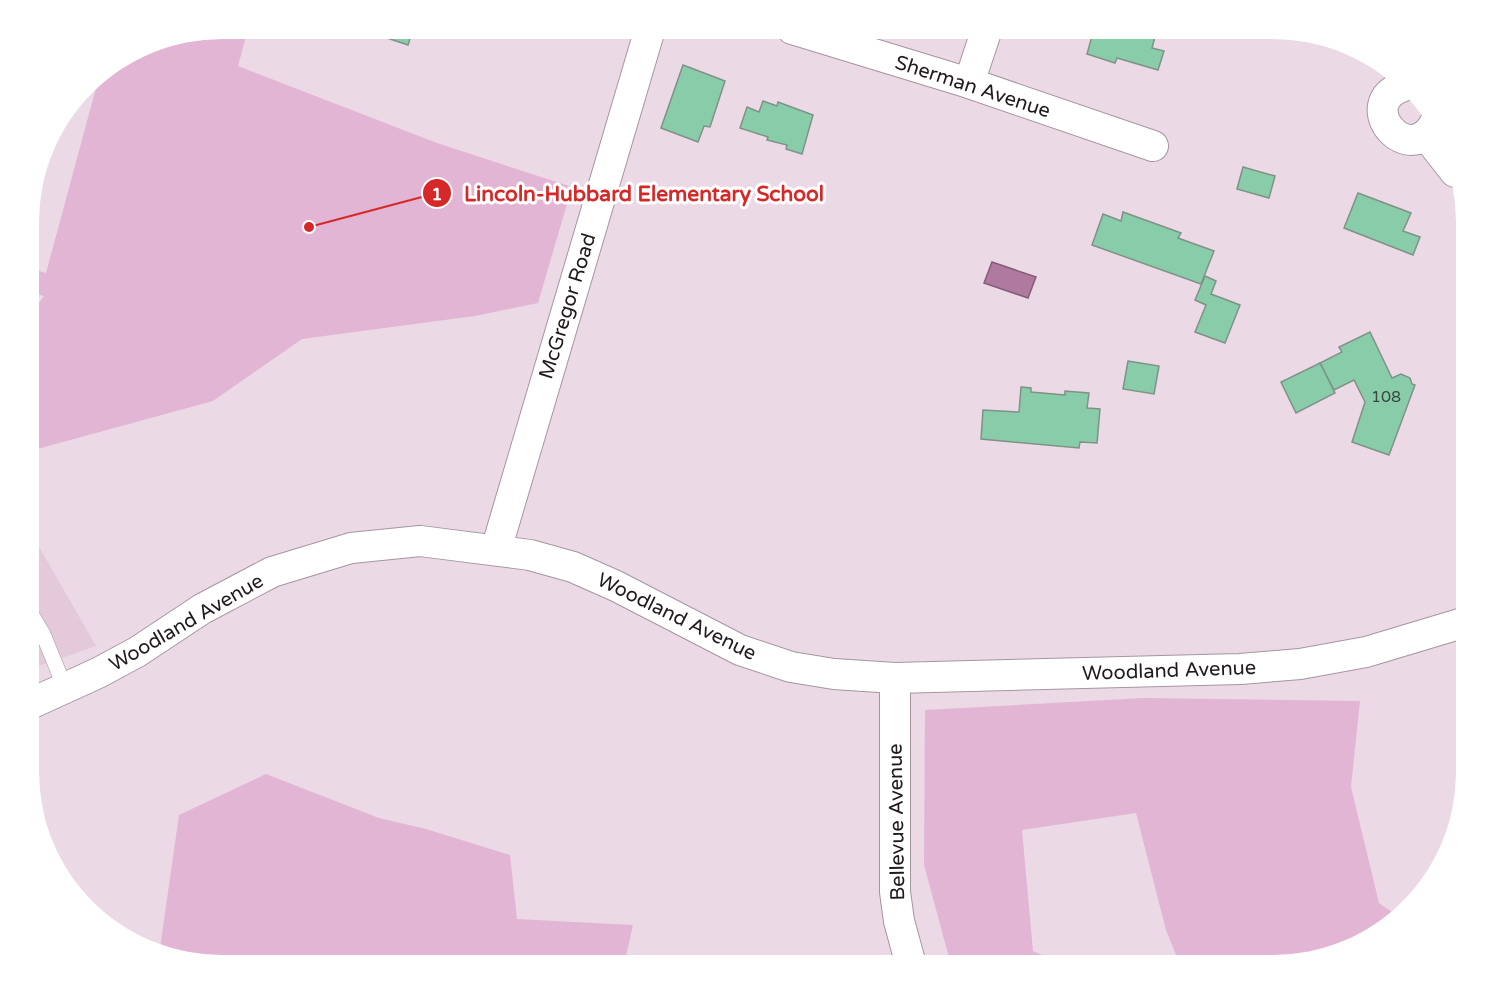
<svg xmlns="http://www.w3.org/2000/svg" width="1495" height="994" viewBox="0 0 1495 994" font-family="'Varela Round',sans-serif">
	<style>
		.built { fill: #e3c9da }
		.green { fill: #e3b5d4 }
		.water { fill: #b0799f; stroke: #855c78; stroke-width: 1.5 }
		.building { fill: #89cca9; stroke: #7f9287; stroke-width: 1.5 }
		.lines { fill: none; stroke-linecap: round; stroke-linejoin: round }
		.service-casing { stroke: #a695a1; stroke-width: 16 }
		.minor-casing { stroke: #a695a1; stroke-width: 32 }
		.service { stroke: #fff; stroke-width: 15 }
		.minor { stroke: #fff; stroke-width: 30 }
		.labels { text-anchor: middle; stroke-width: 6; stroke-linejoin: round; paint-order: stroke }
		.number-label { font-size: 16px; fill: #3a4640 }
		.street-label { font-size: 20px; fill: #20191d; stroke: #fff }
		.leader { fill: none; stroke: #d62828; stroke-width: 2 }
		.callout-dot { fill: #d62828; stroke: #fff; stroke-width: 2 }
		.mark-label { font-size: 18px; text-anchor: middle; font-weight: bold; fill: #fff }
		.callout-label { font-size: 21px; text-anchor: middle; font-weight: bold; fill: #d62828; stroke: #fff; stroke-width: 6; stroke-linejoin: round; paint-order: stroke }
	</style>
	<rect width="100%" height="100%" fill="#ecd9e6"/>
	<!-- built -->
	<polygon class="built" points="30,531 96,646 30,669"/>
	<!-- green -->
	<g class="green">
		<polygon points="222,29 248,29 238,66 437,143 572,187 538,303 475,316 302,339 213,401 30,451 30,315 44,296 30,292 30,268 46,273 100,73 148,43"/>
		<polygon points="1143,698 1360,701 1351,787 1379,903 1396,915 1369,940 1285,965 1180,965 1166,930 1136,813 1022,830 1033,951 1065,965 951,965 924,865 925,710"/>
		<polygon points="266,774 379,818 426,829 510,855 517,919 633,925 624,965 298,965 175,958 159,955 179,815"/>
	</g>
	<!-- water -->
	<polygon class="water" points="992,262 1036,277 1028,298 984,283"/>
	<!-- building -->
	<g class="building">
		<polygon points="383,29 413,29 408,45 381,36"/>
		<polygon points="1094,29 1142,29 1156,33 1152,48 1164,51 1158,70 1117,58 1115,63 1087,54"/>
		<polygon points="683,65 725,81 710,127 704,126 698,142 661,128"/>
		<polygon points="763,101 777,106 778,102 813,115 802,154 786,149 787,145 767,140 768,137 740,128 747,107 759,112"/>
		<polygon points="1243,167 1275,176 1269,198 1237,189"/>
		<polygon points="1358,193 1411,213 1403,231 1420,237 1413,255 1344,228"/>
		<polygon points="1123,212 1181,233 1178,238 1214,251 1201,284 1092,245 1103,214 1121,221"/>
		<polygon points="1205,276 1216,281 1211,294 1240,305 1225,343 1195,332 1206,305 1195,300"/>
		<polygon points="1370,332 1392,378 1401,374 1410,378 1412,384 1415,385 1389,455 1352,442 1365,402 1354,380 1334,390 1320,363 1342,352 1339,347"/>
		<polygon points="1128,361 1159,366 1154,394 1123,389"/>
		<polygon points="1320,363 1335,393 1296,413 1281,382"/>
		<polygon points="1021,387 1031,388 1031,392 1065,395 1065,391 1089,393 1087,408 1100,409 1097,443 1080,442 1079,448 981,439 983,410 1019,412"/>
	</g>
	<g class="lines">
		<defs>
			<polyline id="service" points="30,612 43,634 65,688"/>
			<g id="minor">
				<polyline points="792,29 969,83 1153,146"/>
				<polyline points="969,83 987,29"/>
				<path d="M 1404,86 C 1351,103 1410,173 1436,121"/>
				<polyline points="1426,135 1455,172"/>
				<polyline points="496,550 650,29"/>
				<polyline points="895,678 895,892 899,921 911,965"/>
				<polyline points="30,704 98,673 137,652 202,609 272,572 351,548 420,541 530,555 573,567 616,586 740,650 791,667 834,674 895,678 1240,669 1300,664 1366,652 1466,622"/>
			</g>
		</defs>
		<!-- service casing -->
		<use href="#service" class="service-casing"/>
		<!-- minor casing -->
		<use href="#minor" class="minor-casing"/>
		<!-- service -->
		<use href="#service" class="service"/>
		<!-- minor -->
		<use href="#minor" class="minor"/>
	</g>
	<g class="labels">
		<!-- number labels -->
		<g class="number-label">
			<text x="1386" y="402">108</text>
		</g>
		<!-- street labels -->
		<g class="street-label">
			<text transform="translate(973 86) rotate(18)" y="7">Sherman Avenue</text>
			<text transform="translate(567 306) rotate(-73)" y="7">McGregor Road</text>
			<text transform="translate(677 616) rotate(26)" y="7">Woodland Avenue</text>
			<text transform="translate(186 622) rotate(-30)" y="7">Woodland Avenue</text>
			<text transform="translate(1169 670) rotate(-2)" y="7">Woodland Avenue</text>
			<text transform="translate(896 822) rotate(-91)" y="7">Bellevue Avenue</text>
		</g>
	</g>
	<!-- crop -->
	<path d="M0 0H1495V994H0ZM222 39H1273A183 183 0 0 1 1456 222V772A183 183 0 0 1 1273 955H222A183 183 0 0 1 39 772V222A183 183 0 0 1 222 39Z" fill="#fff" fill-rule="evenodd"/>
	<!-- callouts -->
	<path class="leader" d="M309 227L437 193"/>
	<g class="callout-dot">
		<circle cx="309" cy="227" r="6"/>
		<circle cx="437" cy="193" r="15"/>
	</g>
	<g class="mark-label">
		<text x="437" y="200">1</text>
	</g>
	<g class="callout-label">
		<text x="644" y="201">Lincoln-Hubbard Elementary School</text>
	</g>
</svg>
